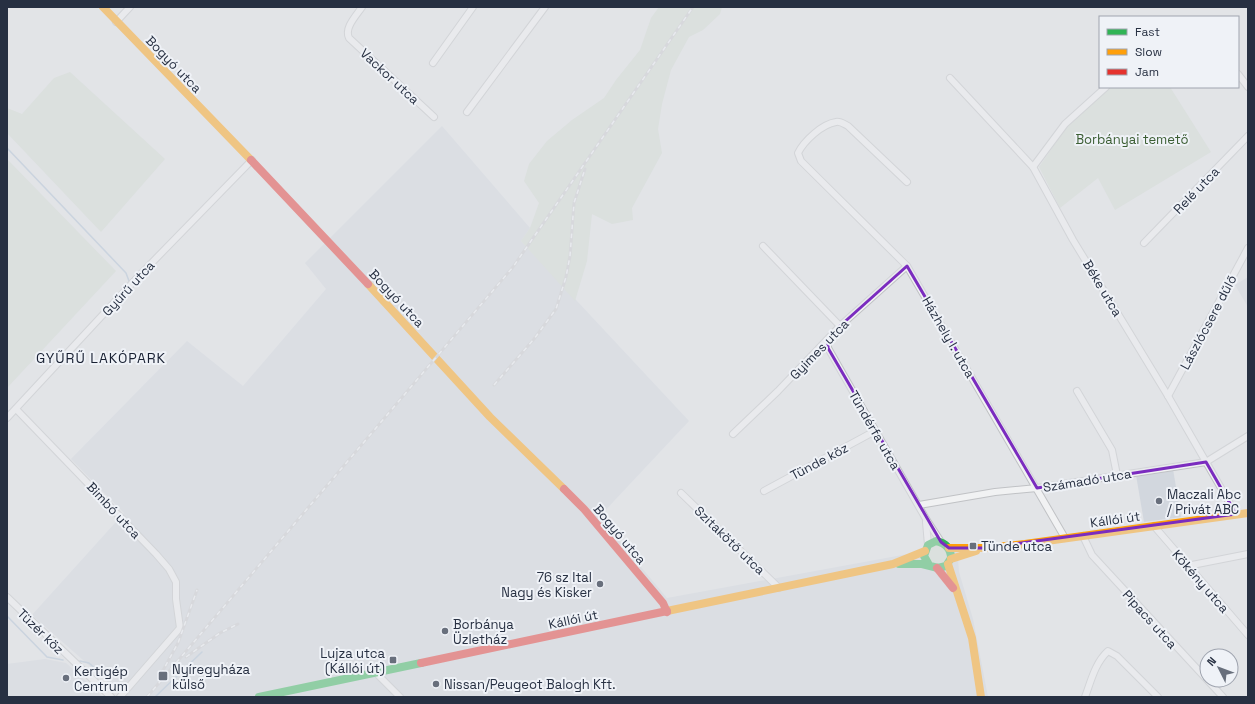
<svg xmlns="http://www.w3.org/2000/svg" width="1255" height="704" viewBox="0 0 1255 704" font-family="'Space Grotesk',sans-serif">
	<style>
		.built { fill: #d2d7de }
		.green { fill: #d2dbd2 }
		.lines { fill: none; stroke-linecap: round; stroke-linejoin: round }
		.stream { stroke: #aec0d4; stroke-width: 1.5 }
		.street-casing { stroke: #c0c2c5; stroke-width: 8 }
		.street { stroke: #f1f2f3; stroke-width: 6 }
		.fast { stroke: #30b455; stroke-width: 8 }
		.slow { stroke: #ff9f0a; stroke-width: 8 }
		.jam { stroke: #e5322d; stroke-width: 8 }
		.rail-casing { stroke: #cacbce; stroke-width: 3 }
		.rail { stroke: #eff2f7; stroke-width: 1.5; stroke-dasharray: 4.5; stroke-linecap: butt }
		.marked { fill: none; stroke: #7b2cbf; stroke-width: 3; stroke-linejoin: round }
		.poi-dot { fill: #686f7c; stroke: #eff2f7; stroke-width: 1.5 }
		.labels { text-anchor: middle; stroke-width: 4; stroke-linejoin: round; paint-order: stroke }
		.street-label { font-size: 13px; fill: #273042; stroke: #eff2f7 }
		.park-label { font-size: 13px; fill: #3b5e33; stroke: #eff2f7 }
		.poi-label { font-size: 13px; fill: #273042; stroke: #eff2f7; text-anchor: start }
		.neighbourhood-label { font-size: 14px; letter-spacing: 1px; fill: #192133; stroke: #eff2f7 }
	</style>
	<rect width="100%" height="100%" fill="#e2e4e7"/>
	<!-- built -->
	<g class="built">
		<polygon points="442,126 530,228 521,241 689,421 599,517 667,598 957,545 959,572 973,619 988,697 125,697 32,615 124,513 71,459 187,341 243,386 326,289 305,263"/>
		<polygon points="1248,277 1248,307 1235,285"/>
		<polygon points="1173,469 1181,517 1144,522 1136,475"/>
		<polygon points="45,659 66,663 103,697 7,697 7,664"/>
	</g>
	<!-- green -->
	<g class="green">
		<polygon points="659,7 722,7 720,14 703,30 689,37 671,70 662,104 658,129 662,153 632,208 633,220 612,224 592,214 587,261 575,301 521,241 530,228 539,203 524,181 529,164 547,141 572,120 604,98 616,80 640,50 651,18"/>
		<polygon points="70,72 165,159 101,232 7,133 7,108 22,114 54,78"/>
		<polygon points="1108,87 1170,87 1211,152 1115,210 1098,178 1060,208 1039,167 1068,125"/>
		<polygon points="7,159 116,271 7,388"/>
		<circle cx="938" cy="555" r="10"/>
	</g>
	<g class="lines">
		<!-- stream -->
		<g class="stream">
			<polyline points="7,148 126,273 129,281"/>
			<polyline points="7,616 47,657 63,660"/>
			<polyline points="80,661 89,663 104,676"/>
			<polyline points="114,685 118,689"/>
			<polyline points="155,697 202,652"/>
		</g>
		<defs>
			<g id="street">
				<path d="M 362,7 C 356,16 344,28 349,38 L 434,117"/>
				<polyline points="116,22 130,7"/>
				<polyline points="433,63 473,7"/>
				<polyline points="1238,74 1248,87"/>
				<polyline points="950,78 1033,167 1073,240 1168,396 1236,514"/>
				<polyline points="467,112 545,7"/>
				<polyline points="1033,167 1065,124 1106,87"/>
				<path d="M 907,182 L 848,126 C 844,124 840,121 836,122 C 822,124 804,141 798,153 L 801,161 L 907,266 L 1065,538"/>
				<polyline points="1144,243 1248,136"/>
				<polyline points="763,246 840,326"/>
				<polyline points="828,340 828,348 926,519 941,542"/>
				<polyline points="1077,391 1112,450 1117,475"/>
				<polyline points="1168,396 1248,248"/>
				<polyline points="16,409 156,554 169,569 176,582 176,599 180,628 120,697"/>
				<polyline points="7,418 136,279 252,160"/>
				<polyline points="733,434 778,391 840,326 907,266"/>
				<polyline points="764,491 875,431"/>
				<polyline points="681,493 779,588"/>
				<polyline points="919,505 995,492 1037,488 1206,462 1248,436"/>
				<polyline points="926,522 928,545"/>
				<polyline points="1154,526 1248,635"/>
				<polyline points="1083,536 1092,555 1223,697"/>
				<polyline points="1187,566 1248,554"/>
				<polyline points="7,597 111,697"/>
				<polyline points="376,673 400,697"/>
				<path d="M 1085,697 C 1091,681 1095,663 1108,651 L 1117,656 L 1158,697"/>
			</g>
		</defs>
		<!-- street casing -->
		<use href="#street" class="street-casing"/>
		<!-- street -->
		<use href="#street" class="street"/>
		<!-- fast -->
		<g class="fast">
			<path d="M 899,564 L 922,564 L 938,568 L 946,566 L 951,558 C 951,548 945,543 936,541 L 928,545 L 924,556 L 929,565"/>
			<polyline points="259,697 421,663"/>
		</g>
		<!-- slow -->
		<g class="slow">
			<polyline points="103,7 251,160"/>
			<polyline points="368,284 490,417 564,489"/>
			<polyline points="949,548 985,548 1025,544 1248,513"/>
			<polyline points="951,559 976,551"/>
			<polyline points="948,564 972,638 981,697"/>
			<polyline points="667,611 893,564 925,551"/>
		</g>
		<!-- jam -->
		<g class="jam">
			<polyline points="251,160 368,284"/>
			<polyline points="564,489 584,509 663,603 667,612"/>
			<polyline points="937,568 953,588"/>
			<polyline points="421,663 667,611"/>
		</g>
		<defs>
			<g id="rail">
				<polyline points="494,385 534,339 556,309 566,277 570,256 574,203 585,169"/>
				<polyline points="186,657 220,633 238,624"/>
				<polyline points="161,674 178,643 197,590"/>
				<polyline points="147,697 513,267 693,7"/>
			</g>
		</defs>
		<!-- rail casing -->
		<use href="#rail" class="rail-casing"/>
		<!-- rail -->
		<use href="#rail" class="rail"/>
	</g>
	<!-- marked area -->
	<path d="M0 0H1255V704H0ZM 907,266 L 1037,488 L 1206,462 L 1236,514 L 985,548 L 949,548 L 941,542 L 828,348 L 828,340 L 840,326 Z" fill="#e2e4e7" fill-opacity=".55" fill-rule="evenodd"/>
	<path class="marked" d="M 907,266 L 1037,488 L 1206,462 L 1236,514 L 985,548 L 949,548 L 941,542 L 828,348 L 828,340 L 840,326 Z"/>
	<!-- markers -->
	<g class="poi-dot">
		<circle cx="1159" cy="501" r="4"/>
		<rect x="969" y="542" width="8" height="8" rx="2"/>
		<circle cx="600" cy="584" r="4"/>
		<circle cx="445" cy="631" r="4"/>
		<rect x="389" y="656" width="8" height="8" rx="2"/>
		<rect x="158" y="671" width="10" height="10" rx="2"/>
		<circle cx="66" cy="678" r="4"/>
		<circle cx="436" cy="684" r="4"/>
	</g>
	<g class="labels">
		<!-- street labels -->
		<g class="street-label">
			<text transform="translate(174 64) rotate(46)" y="5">Bogyó utca</text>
			<text transform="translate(390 76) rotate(43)" y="5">Vackor utca</text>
			<text transform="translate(1196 190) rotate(-46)" y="5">Relé utca</text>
			<text transform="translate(128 288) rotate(-47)" y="5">Gyűrű utca</text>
			<text transform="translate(1103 288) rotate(59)" y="5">Béke utca</text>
			<text transform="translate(397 298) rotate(47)" y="5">Bogyó utca</text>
			<text transform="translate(1208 322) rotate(-62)" y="5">Lászlócsere dűlő</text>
			<text transform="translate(949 337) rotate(60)" y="5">Házhely I. utca</text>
			<text transform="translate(819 349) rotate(-46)" y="5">Gyimes utca</text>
			<text transform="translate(875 430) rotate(60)" y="5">Tündérfa utca</text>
			<text transform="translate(819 461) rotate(-28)" y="5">Tünde köz</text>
			<text transform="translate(1087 480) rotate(-9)" y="5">Számadó utca</text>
			<text transform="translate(114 510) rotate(47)" y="5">Bimbó utca</text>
			<text transform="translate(1115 519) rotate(-8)" y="5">Kállói út</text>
			<text transform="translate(620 534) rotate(50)" y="5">Bogyó utca</text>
			<text transform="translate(730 540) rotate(44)" y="5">Szitakötő utca</text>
			<text transform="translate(1201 581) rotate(49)" y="5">Kökény utca</text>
			<text transform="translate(573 619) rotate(-12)" y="5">Kállói út</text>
			<text transform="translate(1150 619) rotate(48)" y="5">Pipacs utca</text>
			<text transform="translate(41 631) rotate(44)" y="5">Tüzér köz</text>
		</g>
		<!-- park labels -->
		<g class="park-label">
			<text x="1132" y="144">Borbányai temető</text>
		</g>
		<!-- poi labels -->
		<g class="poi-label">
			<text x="1167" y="499">Maczali Abc<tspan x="1167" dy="15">/ Privát ABC</tspan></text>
			<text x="981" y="551">Tünde utca</text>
			<text x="592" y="582" text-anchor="end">76 sz Ital<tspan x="592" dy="15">Nagy és Kisker</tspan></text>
			<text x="453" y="629">Borbánya<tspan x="453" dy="15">Üzletház</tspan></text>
			<text x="385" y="658" text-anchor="end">Lujza utca<tspan x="385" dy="15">(Kállói út)</tspan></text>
			<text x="172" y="674">Nyíregyháza<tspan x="172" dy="15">külső</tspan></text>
			<text x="74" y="676">Kertigép<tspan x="74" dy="15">Centrum</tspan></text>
			<text x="444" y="689">Nissan/Peugeot Balogh Kft.</text>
		</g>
		<!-- neighbourhood labels -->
		<g class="neighbourhood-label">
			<text x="101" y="363">GYŰRŰ LAKÓPARK</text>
		</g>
	</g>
	<!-- border -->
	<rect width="1255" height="704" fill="none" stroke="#273042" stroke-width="16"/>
	<!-- legend -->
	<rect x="1099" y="16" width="140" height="72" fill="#eff2f7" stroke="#9fa4af"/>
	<rect x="1107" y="29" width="20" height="6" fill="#30b455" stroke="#9fa4af"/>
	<text x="1135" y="36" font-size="12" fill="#273042">Fast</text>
	<rect x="1107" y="49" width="20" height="6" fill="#ff9f0a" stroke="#9fa4af"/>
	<text x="1135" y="56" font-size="12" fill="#273042">Slow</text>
	<rect x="1107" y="69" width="20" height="6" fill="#e5322d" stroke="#9fa4af"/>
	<text x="1135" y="76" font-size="12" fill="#273042">Jam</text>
	<!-- north arrow -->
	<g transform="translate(1219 668) rotate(312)"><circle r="19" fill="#eff2f7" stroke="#9fa4af"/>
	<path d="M0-3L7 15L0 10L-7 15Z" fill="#686f7c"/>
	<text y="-6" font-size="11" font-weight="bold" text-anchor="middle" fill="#273042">N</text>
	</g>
</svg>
